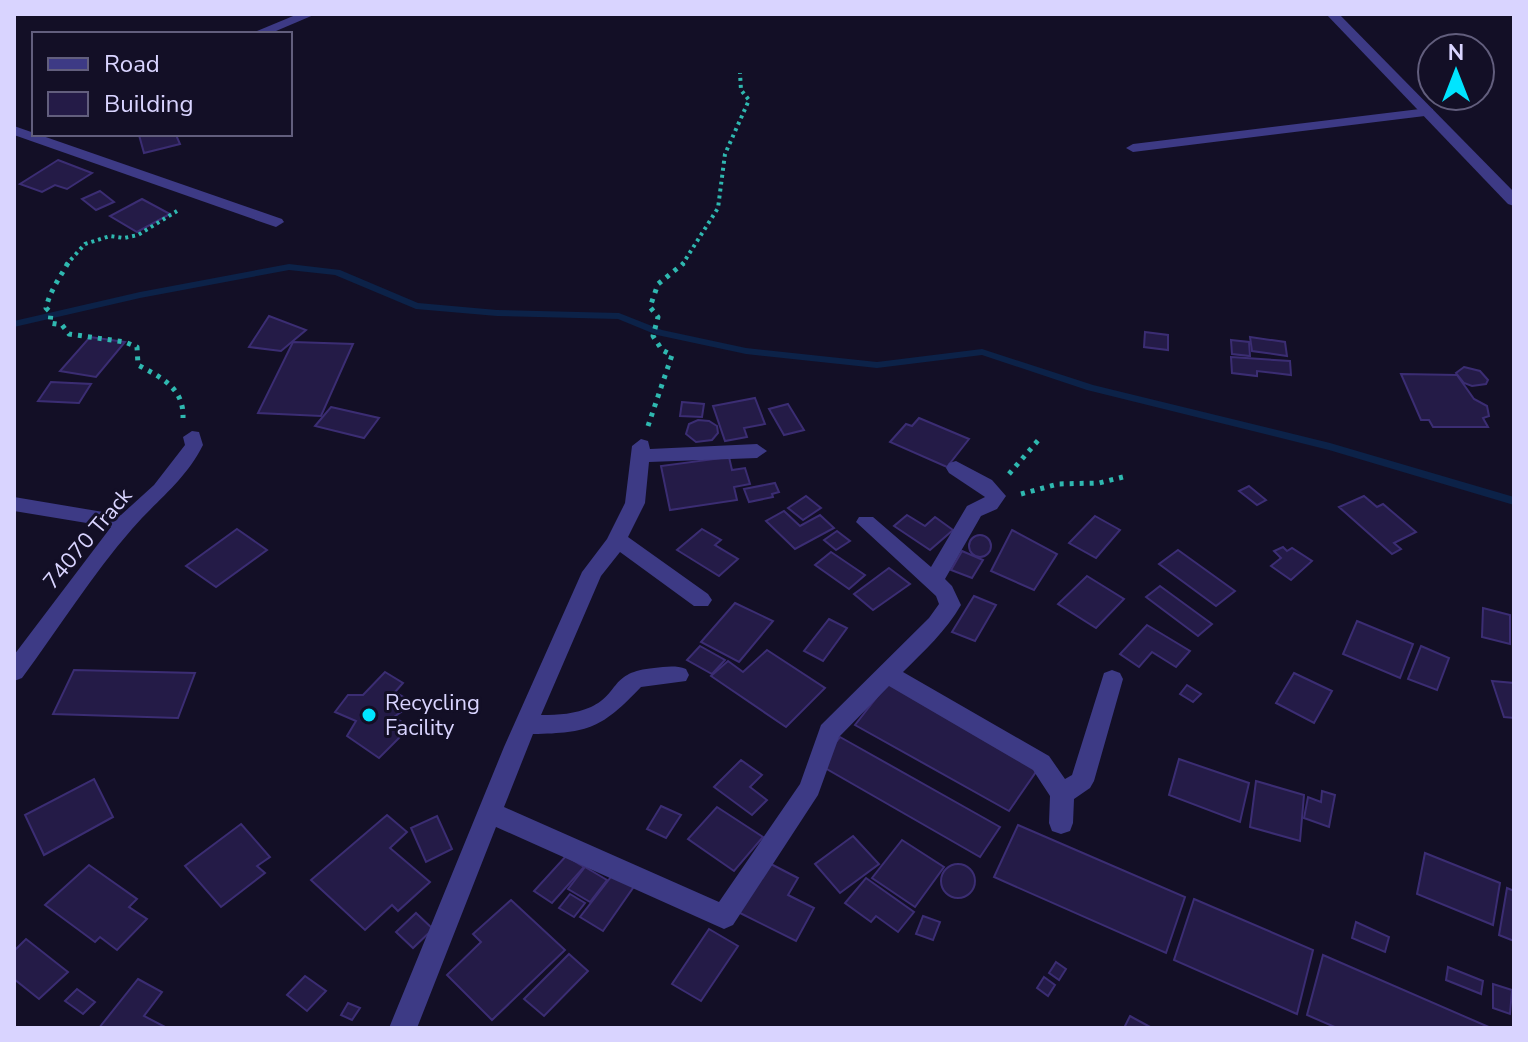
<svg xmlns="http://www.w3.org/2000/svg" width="1528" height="1042" viewBox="0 0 1528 1042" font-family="'Nunito Sans',sans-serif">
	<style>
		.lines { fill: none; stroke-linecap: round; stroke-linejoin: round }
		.stream { fill: #0c2248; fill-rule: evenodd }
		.building { fill: #241b47; stroke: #3b2d73; stroke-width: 2 }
		.path-far1 { stroke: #2fb8b0; stroke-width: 4; stroke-dasharray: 3 4; stroke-linecap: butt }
		.path { stroke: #2fb8b0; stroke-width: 5; stroke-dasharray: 4 6; stroke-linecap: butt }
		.minor { fill: #3d3a85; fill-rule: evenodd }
		.tertiary { fill: #3d3a85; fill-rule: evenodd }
		.poi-dot { fill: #00e5ff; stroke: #130f26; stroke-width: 3 }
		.labels { text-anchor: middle; stroke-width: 6; stroke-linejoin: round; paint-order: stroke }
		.street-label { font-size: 22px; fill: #d9d4ff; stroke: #130f26 }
		.poi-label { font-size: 22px; fill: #d9d4ff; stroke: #130f26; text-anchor: start }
	</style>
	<rect width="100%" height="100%" fill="#130f26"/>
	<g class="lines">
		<!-- stream -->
		<polygon class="stream" points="289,264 340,270 418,303 497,310 619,313 662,330 746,348 877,362 982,349 1093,385 1330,443 1514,497 1514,505 1329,450 1087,390 982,355 877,368 746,354 657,335 618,319 497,316 416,309 335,275 289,270 140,298 14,327 14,321 140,292"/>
	</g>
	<!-- building -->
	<g class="building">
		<polygon points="145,134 181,134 176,135 180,144 144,153 139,135"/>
		<polygon points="58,160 92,173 67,189 55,185 42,192 20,184"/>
		<polygon points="100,191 114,202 96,210 82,199"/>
		<polygon points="142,199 170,214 137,232 110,216"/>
		<polygon points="269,316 306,330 281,351 249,347"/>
		<polygon points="1145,332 1168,335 1168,350 1144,347"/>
		<polygon points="90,337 125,342 96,377 60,371"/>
		<polygon points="1250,337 1285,342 1287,356 1252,351"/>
		<polygon points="1231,340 1249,342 1250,356 1232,354"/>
		<polygon points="293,342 353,344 321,416 258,413"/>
		<polygon points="1231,357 1290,361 1291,375 1257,371 1257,376 1232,373"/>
		<polygon points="1464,367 1480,371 1488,380 1486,384 1472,386 1464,383 1456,373"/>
		<polygon points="1401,374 1457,375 1474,399 1487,406 1489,416 1483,418 1488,427 1433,427 1429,420 1421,420"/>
		<polygon points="51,382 91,384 79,403 38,401"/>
		<polygon points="755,398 765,424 744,428 747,437 725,441 713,406"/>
		<polygon points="682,402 704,404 702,417 680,416"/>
		<polygon points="788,404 804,430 784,435 769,409"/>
		<polygon points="331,407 379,418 364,438 315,426"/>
		<polygon points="919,418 969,439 947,467 890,442 906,424 912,426"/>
		<polygon points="698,420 709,421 717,426 718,433 712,440 696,442 686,434 689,424"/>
		<polygon points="729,457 732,470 745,468 750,484 734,487 737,500 670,510 661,466"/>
		<polygon points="775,483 779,492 772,494 773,497 749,502 744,489"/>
		<polygon points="1249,486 1266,500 1257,505 1239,491"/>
		<polygon points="806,496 821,508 803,520 788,508"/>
		<polygon points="1364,496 1377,507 1383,504 1416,532 1394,543 1401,549 1392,554 1339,507"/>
		<polygon points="784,511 800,526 820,515 834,528 795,549 766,521"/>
		<polygon points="907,515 925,526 935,517 953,530 930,550 894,526"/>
		<polygon points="1095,516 1120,530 1096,558 1069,543"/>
		<polygon points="237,529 267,550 216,587 186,566"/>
		<polygon points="702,529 721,540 715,545 738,559 719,576 677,550"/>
		<polygon points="1012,530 1057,554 1034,590 991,571"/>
		<polygon points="837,531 850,541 836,550 824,540"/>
		<circle cx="980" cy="546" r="11"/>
		<polygon points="1283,547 1287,551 1292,548 1312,561 1291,580 1271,566 1281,558 1274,551"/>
		<polygon points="1178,550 1235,591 1216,606 1159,564"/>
		<polygon points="962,551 983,560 972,578 951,570"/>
		<polygon points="831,552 865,575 849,589 815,565"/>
		<polygon points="889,568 910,584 873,610 854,594"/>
		<polygon points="1087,576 1124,599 1096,628 1058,604"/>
		<polygon points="1160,586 1212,624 1198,636 1146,597"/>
		<polygon points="974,596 996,605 975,641 952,632"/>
		<polygon points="735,603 773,621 739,662 701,642"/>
		<polygon points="1483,608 1510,615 1510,644 1482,637"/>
		<polygon points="829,619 847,628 823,661 804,651"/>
		<polygon points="1357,621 1413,644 1400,678 1343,654"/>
		<polygon points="1147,625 1190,651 1176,667 1152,652 1139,667 1120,654"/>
		<polygon points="700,646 725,660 712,674 687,660"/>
		<polygon points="1421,646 1449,658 1437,690 1408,679"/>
		<polygon points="767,650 825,688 786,727 711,676 728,661 743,672"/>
		<polygon points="74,670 195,673 178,718 53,714"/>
		<polygon points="385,672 403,683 395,692 414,703 394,717 410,727 379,758 347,736 356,721 335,712 348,695 363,695"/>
		<polygon points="1294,673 1332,691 1314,723 1276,703"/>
		<polygon points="1492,681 1514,683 1514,718 1504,717"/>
		<polygon points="888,683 1040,766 1009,811 855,725"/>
		<polygon points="1187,685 1201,694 1193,702 1180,694"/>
		<polygon points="840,737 1000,827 980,857 818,764"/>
		<polygon points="1179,759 1249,783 1240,822 1169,795"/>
		<polygon points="741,760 762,775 750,787 767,800 752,815 714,787"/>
		<polygon points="94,779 113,817 44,855 25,815"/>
		<polygon points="1256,781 1304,795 1300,841 1250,827"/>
		<polygon points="1322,791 1335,795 1329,827 1304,818 1308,797 1321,802"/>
		<polygon points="661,806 681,815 666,838 647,829"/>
		<polygon points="717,807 763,837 734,871 688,839"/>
		<polygon points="387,815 407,832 390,848 430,882 398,911 392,905 365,930 311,880"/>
		<polygon points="437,816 452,849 426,862 411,828"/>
		<polygon points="241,824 270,857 257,866 265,873 221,907 185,866"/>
		<polygon points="1018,825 1185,897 1166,953 994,877"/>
		<polygon points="853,836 879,864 840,893 815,864"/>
		<polygon points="902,840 944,867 915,907 872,878"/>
		<polygon points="1425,853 1500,883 1493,925 1417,894"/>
		<polygon points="566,856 584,867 552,903 534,891"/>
		<polygon points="767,862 798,878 788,895 814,908 796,941 738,912"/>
		<circle cx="958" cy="881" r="17"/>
		<polygon points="89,865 137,899 129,907 147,919 117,950 100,937 95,942 45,905"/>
		<polygon points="585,867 607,880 590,902 568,889"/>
		<polygon points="614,873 635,885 603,931 580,917"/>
		<polygon points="866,878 914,912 898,932 876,916 871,922 845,903"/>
		<polygon points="1507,888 1514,891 1514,941 1499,935"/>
		<polygon points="570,894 585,903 574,917 559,908"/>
		<polygon points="1194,899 1313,950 1297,1014 1174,960"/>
		<polygon points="511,900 565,950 492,1020 447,975 481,942 473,934"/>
		<polygon points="416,913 433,929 413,948 396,932"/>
		<polygon points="923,916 940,922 933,940 916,934"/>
		<polygon points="1356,922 1389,937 1385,952 1352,938"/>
		<polygon points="709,929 738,946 701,1001 672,984"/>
		<polygon points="26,939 68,972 39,999 14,979 14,951"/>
		<polygon points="569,954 588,971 544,1016 524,999"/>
		<polygon points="1323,955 1491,1028 1337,1028 1307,1015"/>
		<polygon points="1056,962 1066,969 1059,980 1049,973"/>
		<polygon points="1448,967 1483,981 1481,994 1446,980"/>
		<polygon points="305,976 326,991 307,1011 287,995"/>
		<polygon points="1044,977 1055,985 1048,996 1037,988"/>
		<polygon points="138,979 162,992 144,1016 167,1028 99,1028"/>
		<polygon points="1493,984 1512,990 1510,1014 1493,1008"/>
		<polygon points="77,989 95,1002 83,1014 65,1001"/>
		<polygon points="348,1003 360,1008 352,1020 341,1015"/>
		<polygon points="1130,1016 1152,1028 1124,1028"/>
	</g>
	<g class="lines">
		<!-- path-far1 -->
		<g class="path-far1">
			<polyline points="66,265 85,244 110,236 124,238 138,235 177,211"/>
			<polyline points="682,265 718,208 725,154 749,100 741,90 740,73"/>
		</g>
		<!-- path -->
		<g class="path">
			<path d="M 68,263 C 59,279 50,291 46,308 L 51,313 L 50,323 L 62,325 L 69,334 L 125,342 L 137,347 L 138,365 C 162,378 184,388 183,418"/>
			<polyline points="648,426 672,355 662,350 653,336 658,317 650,307 658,284 684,263"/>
			<polyline points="1009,474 1041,437"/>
			<polyline points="1021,494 1058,484 1099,483 1123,477"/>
		</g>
		<!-- minor -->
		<g class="minor">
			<polygon points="298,14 316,14 269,34 250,34"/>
			<polygon points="1428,108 1433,109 1433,115 1133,152 1126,148 1133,144"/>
			<polygon points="14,126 282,219 284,222 276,227 270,225 14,135"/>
			<path d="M 192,431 L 199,432 L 203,445 C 184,482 158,499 132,529 C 92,575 58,629 22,678 L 14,681 L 14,655 L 111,527 L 14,511 L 14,497 L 121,515 L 154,485 L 185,445 L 183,437 Z"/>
			<path d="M 641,439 L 648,441 L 650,449 L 757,444 L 767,451 L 757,458 L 649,462 L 645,503 L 628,537 L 708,594 L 712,600 L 708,606 L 694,606 L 620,552 L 601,576 L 541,715 C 559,715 575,714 591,707 C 621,693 609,672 654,668 C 665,667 675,665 686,669 L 689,675 L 686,681 L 641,687 C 602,728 589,733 533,734 L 504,807 L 719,902 L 800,784 L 821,725 L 929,618 L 939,604 L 936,596 L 856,522 L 859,517 L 873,517 L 931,567 L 967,506 L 985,497 L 949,473 L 946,468 L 949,463 L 956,461 L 992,480 L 1006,496 L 997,509 L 981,516 L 945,579 L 952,586 L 961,605 C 946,631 924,651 903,672 L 1049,756 L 1065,779 L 1072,775 L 1104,673 L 1112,670 L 1120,673 L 1123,679 L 1094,781 L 1090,788 L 1074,799 L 1073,823 L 1070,831 L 1061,834 L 1052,831 L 1049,823 L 1050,796 L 1033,770 L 889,686 L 839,737 L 818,795 L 733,925 L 724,929 L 715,925 L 496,827 L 417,1028 L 389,1028 L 504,747 L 582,572 L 607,539 L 625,503 L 632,446 Z"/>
		</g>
		<!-- tertiary -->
		<polygon class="tertiary" points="1326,14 1339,14 1514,192 1514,206 1508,204"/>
	</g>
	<!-- markers -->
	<circle class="poi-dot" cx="369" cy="715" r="8"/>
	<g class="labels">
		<!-- street labels -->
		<g class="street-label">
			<text transform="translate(87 538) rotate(-50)" y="8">74070 Track</text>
		</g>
		<!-- poi labels -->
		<g class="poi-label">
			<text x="385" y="710">Recycling<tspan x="385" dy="25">Facility</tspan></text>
		</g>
	</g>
	<!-- border -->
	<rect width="1528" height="1042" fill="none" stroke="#d9d4ff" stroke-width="32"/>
	<!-- legend -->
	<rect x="32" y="32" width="260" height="104" fill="#130f26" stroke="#625e7d" stroke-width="2"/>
	<rect x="48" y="58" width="40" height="12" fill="#3d3a85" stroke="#625e7d" stroke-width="2"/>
	<text x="104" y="72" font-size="24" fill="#d9d4ff">Road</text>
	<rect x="48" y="92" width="40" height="24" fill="#241b47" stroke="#625e7d" stroke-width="2"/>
	<text x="104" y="112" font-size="24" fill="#d9d4ff">Building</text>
	<!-- north arrow -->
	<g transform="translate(1456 72)"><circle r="38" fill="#130f26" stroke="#625e7d" stroke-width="2"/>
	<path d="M0-6L14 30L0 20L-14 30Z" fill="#00e5ff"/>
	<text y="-12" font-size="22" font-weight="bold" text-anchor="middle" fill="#d9d4ff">N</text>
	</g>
</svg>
